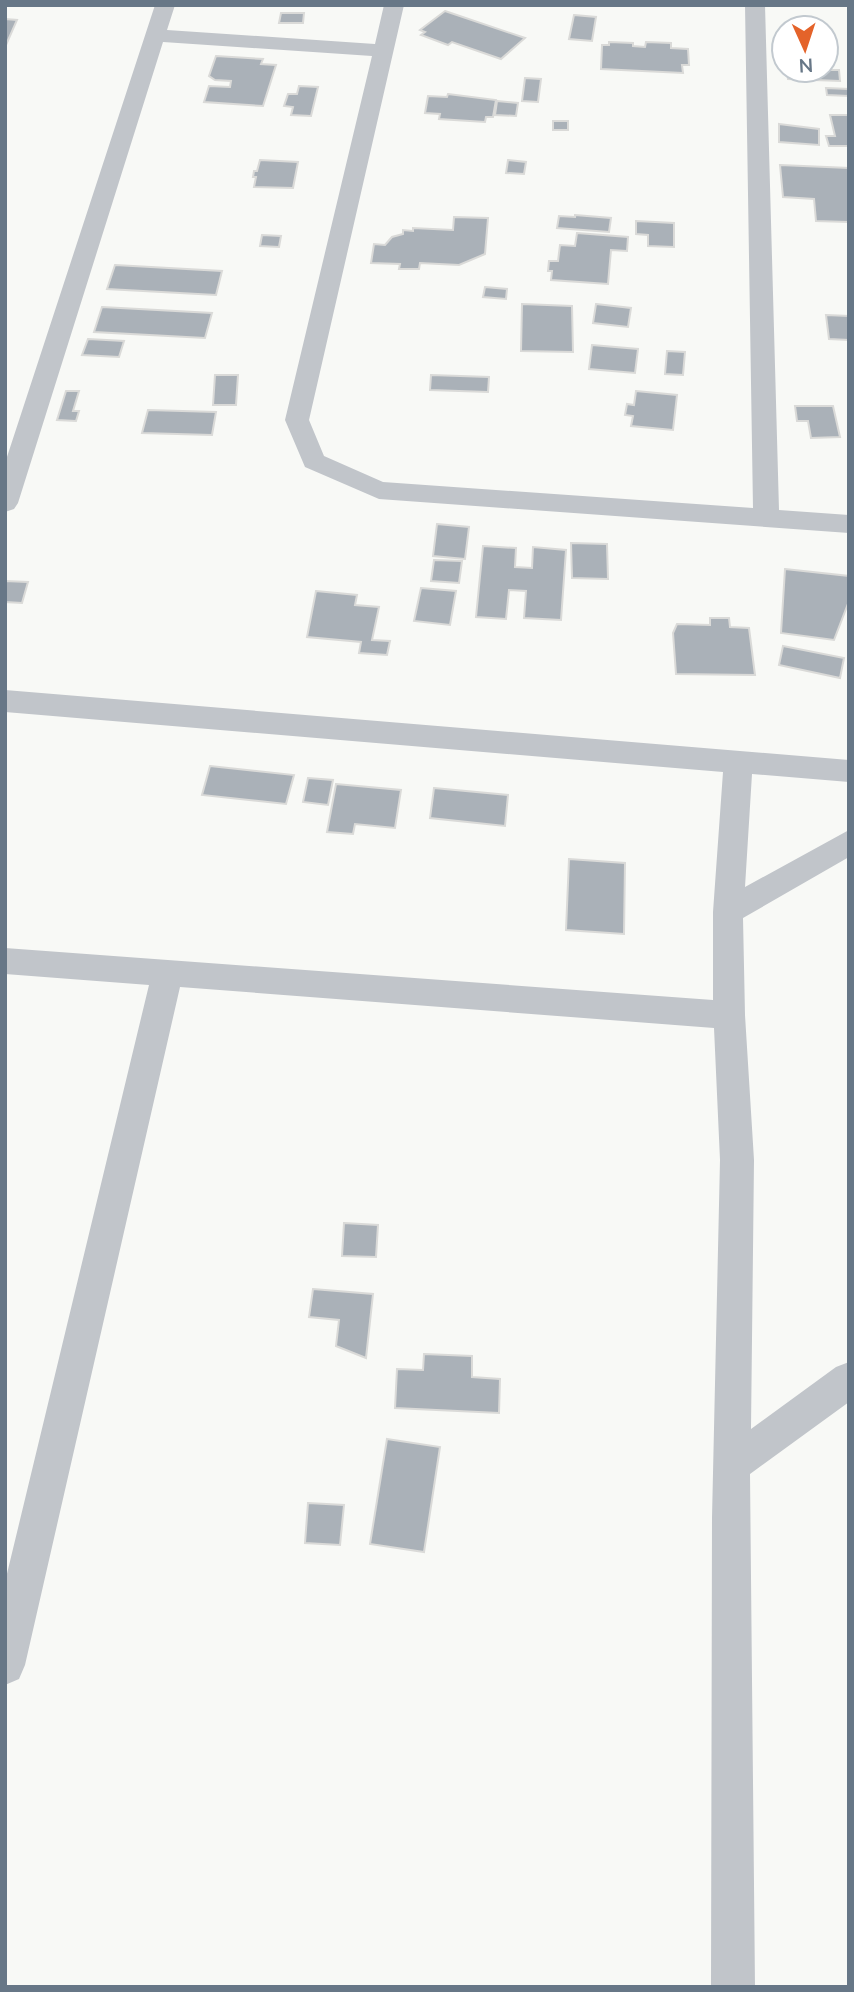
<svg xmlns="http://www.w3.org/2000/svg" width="854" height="1992" viewBox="0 0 854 1992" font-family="Mulish,sans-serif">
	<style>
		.building { fill: #aab1b8; stroke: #dadad8; stroke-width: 2 }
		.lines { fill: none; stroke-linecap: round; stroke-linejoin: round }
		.street { fill: #c1c5ca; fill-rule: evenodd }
	</style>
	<rect width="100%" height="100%" fill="#f8f9f6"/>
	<!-- building -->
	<g class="building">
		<polygon points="445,11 525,38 501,59 452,42 448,45 421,35 425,32 420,30"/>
		<polygon points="281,13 304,13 303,23 279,23"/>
		<polygon points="574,15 596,17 592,41 569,39"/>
		<polygon points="5,19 17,20 6,45 5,45"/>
		<polygon points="609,42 633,43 633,46 645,47 646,42 671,43 671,48 688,49 689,65 682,65 683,73 601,69 602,45 609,45"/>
		<polygon points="216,56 263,59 261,64 276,65 263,106 204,102 209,86 230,87 231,81 215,80 209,76"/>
		<polygon points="787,70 839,70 840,81 788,79"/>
		<polygon points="525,78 541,79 538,102 522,101"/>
		<polygon points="299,86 318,87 311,116 291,115 293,107 284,106 288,94 297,94"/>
		<polygon points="826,88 849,89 849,96 827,95"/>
		<polygon points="448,94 496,100 493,117 486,117 485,122 439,119 440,114 425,113 428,96 447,97"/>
		<polygon points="497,101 518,103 516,116 495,115"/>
		<polygon points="830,115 849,115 849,146 829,146 826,136 835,136"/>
		<rect x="553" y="121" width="15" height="9"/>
		<polygon points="779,124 819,129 819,145 779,142"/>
		<polygon points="260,160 298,162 293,188 254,187 256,177 253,177 254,171 257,171"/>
		<polygon points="508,160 526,162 524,174 506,173"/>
		<polygon points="780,165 849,168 848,222 816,221 814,199 783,197"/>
		<polygon points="575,215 611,218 609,232 557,228 559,216 575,217"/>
		<polygon points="454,217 488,218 485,254 459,265 420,263 419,269 399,269 400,264 371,263 374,244 385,245 392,237 403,234 403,230 413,231 413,228 453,230"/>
		<polygon points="636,221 674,223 674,247 648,246 648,235 636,234"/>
		<polygon points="577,233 628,237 627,251 611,250 608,284 551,280 552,271 548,271 549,261 558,261 560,245 575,246"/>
		<polygon points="262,235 281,236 279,247 260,246"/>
		<polygon points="115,265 222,271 216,295 107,289"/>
		<polygon points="485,287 507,289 506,299 483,297"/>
		<polygon points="522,304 572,306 573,352 521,351"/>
		<polygon points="596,304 631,308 628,327 593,323"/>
		<polygon points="102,307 212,313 205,338 94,332"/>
		<polygon points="826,315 849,316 849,340 829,339"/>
		<polygon points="88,339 124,341 119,357 82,355"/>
		<polygon points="592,345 638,349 635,373 589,369"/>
		<polygon points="667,351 685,352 683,375 665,374"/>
		<polygon points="215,375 238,375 236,405 213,405"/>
		<polygon points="431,375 489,377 488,392 430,390"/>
		<polygon points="66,391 79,391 73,411 79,411 76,421 57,420"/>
		<polygon points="636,391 677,395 673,430 631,426 633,416 625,415 627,404 634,405"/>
		<polygon points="795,406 833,406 840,437 811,438 808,421 797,421"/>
		<polygon points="148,410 216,412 212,435 142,433"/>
		<polygon points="437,524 469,527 465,559 433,556"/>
		<polygon points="571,543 607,544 608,579 572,578"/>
		<polygon points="483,546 516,548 515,567 532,568 533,547 566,550 561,620 524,618 526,591 509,590 506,619 476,617"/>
		<polygon points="434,560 462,561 459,583 431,581"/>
		<polygon points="785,569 849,576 849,601 834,640 781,633"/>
		<polygon points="5,581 28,582 22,603 5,602"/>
		<polygon points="421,588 456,591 450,625 414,621"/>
		<polygon points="316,591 357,595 355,605 379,607 372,640 390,641 387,655 359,653 361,642 307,637"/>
		<polygon points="710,618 729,618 730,627 749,628 755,675 676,674 673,633 677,624 710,625"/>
		<polygon points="783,646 844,658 840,678 779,665"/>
		<polygon points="210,766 294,775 286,804 202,795"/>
		<polygon points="308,778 333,780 328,805 303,802"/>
		<polygon points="336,784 401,790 395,828 355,824 353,834 327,832"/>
		<polygon points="434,788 508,795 505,826 430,818"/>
		<polygon points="569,859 625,863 624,934 566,930"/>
		<polygon points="344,1223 378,1225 376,1257 342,1256"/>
		<polygon points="313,1289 373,1294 366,1358 336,1346 339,1320 309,1317"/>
		<polygon points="424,1354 472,1356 472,1377 500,1379 499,1413 395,1408 397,1369 423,1370"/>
		<polygon points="387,1439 440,1447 424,1552 370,1544"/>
		<polygon points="308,1503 344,1505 340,1545 305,1543"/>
	</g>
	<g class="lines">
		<!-- street -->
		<g class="street">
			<polygon points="155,5 175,5 167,30 375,44 384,5 404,5 309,420 324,456 383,482 753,508 745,5 765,5 779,510 849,515 849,533 379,499 305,467 285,420 372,56 163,42 18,503 14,509 5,512 5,463"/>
			<polygon points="5,690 849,760 849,782 752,774 745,887 849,830 849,857 743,918 745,1015 754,1160 751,1429 836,1367 849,1362 849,1402 750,1474 755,1987 711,1987 712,1518 720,1160 714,1028 180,987 25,1665 19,1679 5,1685 5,1582 149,985 5,974 5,948 713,1000 713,912 723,772 5,712"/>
		</g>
	</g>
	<!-- border -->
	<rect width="854" height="1992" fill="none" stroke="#677787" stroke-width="14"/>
	<!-- north arrow -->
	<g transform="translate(805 49) rotate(177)"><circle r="33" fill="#ffffff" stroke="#c2c9cf" stroke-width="2"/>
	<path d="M0-5L12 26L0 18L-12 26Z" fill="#e4632a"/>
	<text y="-10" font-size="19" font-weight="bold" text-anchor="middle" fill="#677787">N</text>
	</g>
</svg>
